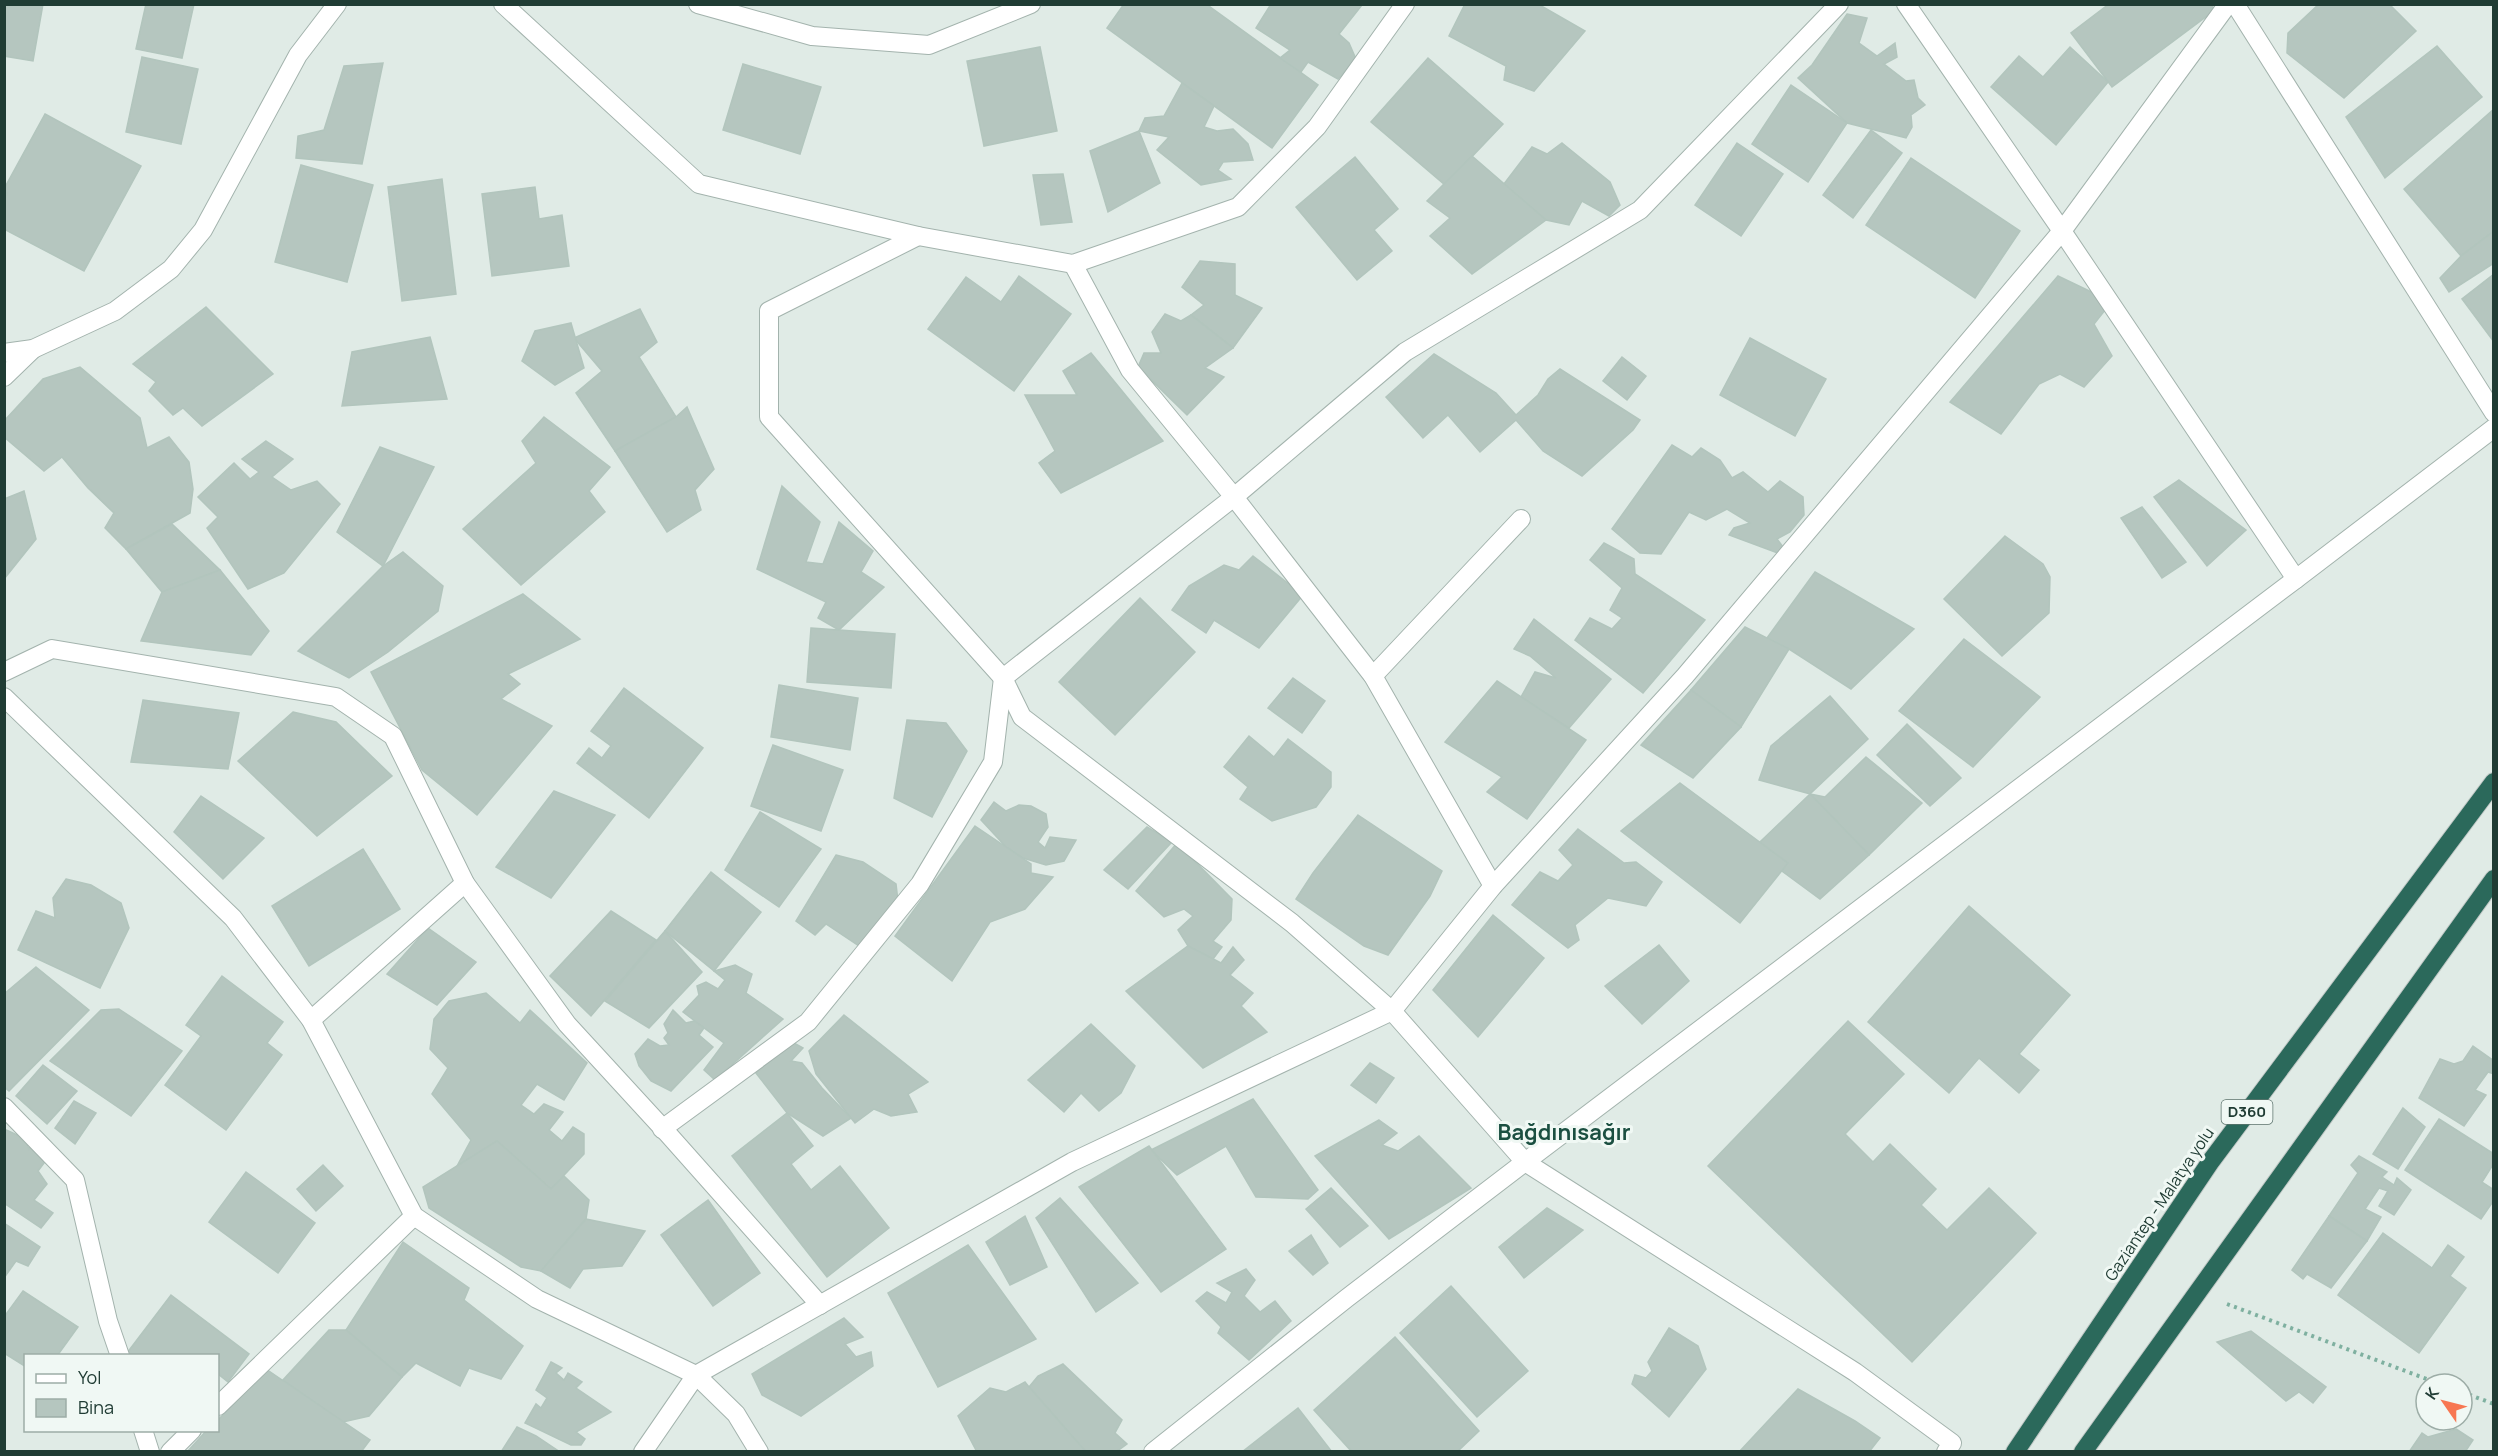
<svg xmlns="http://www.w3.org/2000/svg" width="2498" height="1456" viewBox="0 0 2498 1456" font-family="Manrope,sans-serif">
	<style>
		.building { fill: #b5c6bf; stroke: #b2c5bd; stroke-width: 1.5 }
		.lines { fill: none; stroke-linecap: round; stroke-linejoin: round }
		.minor-casing { stroke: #a3b3ad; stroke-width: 20 }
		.highway-casing { stroke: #c1c8c6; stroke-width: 20 }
		.path { stroke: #7fb0a0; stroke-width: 4; stroke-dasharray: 3 4.5; stroke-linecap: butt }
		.minor { stroke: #fff; stroke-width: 18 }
		.highway { stroke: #2b695b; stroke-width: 18 }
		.labels { text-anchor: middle; stroke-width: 6; stroke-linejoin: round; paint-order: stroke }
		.shield { fill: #f0f8f4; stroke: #5e746e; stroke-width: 1.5 }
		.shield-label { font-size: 15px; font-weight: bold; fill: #203c34 }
		.street-label { font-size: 16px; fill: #203c34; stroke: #f0f8f4 }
		.district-label { font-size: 22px; font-weight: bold; fill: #1b4f41; stroke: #f0f8f4 }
	</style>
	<rect width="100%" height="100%" fill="#e0ebe6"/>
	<!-- building -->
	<g class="building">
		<polygon points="4,4 43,4 33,61 4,56"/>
		<polygon points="146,4 194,4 182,58 136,49"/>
		<polygon points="1124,4 1206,4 1318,85 1272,148 1107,28"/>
		<polygon points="1271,4 1362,5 1339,34 1349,43 1356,59 1338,79 1308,62 1301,72 1280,58 1290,50 1256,28"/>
		<polygon points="1465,4 1538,4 1585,31 1534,91 1504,80 1506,66 1449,36"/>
		<polygon points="2109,4 2211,4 2215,10 2112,87 2071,33"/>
		<polygon points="2319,4 2389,4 2416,31 2344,98 2287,53 2288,33"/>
		<polygon points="1847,14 1867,18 1859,43 1877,56 1895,43 1897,57 1884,64 1906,81 1914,80 1918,98 1925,105 1911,115 1912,127 1906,138 1847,123 1798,78 1812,65"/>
		<polygon points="2437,46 2482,97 2385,178 2346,117"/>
		<polygon points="1040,47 1057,131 984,146 967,61"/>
		<polygon points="2070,47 2108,82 2056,145 1991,87 2019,56 2043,77"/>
		<polygon points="142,57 198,69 181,144 126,132"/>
		<polygon points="1428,58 1503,124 1445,185 1371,122"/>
		<polygon points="383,63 362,164 296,158 298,136 324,130 344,66"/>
		<polygon points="743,64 821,87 800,154 723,130"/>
		<polygon points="1182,83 1214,106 1204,127 1217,131 1233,129 1248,144 1253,160 1223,162 1218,170 1231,179 1201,185 1157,150 1169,137 1139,131 1145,118 1164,116"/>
		<polygon points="1791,85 1847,123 1808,182 1752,144"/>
		<polygon points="2494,109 2494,231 2461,256 2404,189"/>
		<polygon points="45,114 141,166 84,271 4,229 4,199 7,194 4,189"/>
		<polygon points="1871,130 1902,153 1853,218 1823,195"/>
		<polygon points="1139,131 1160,183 1108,212 1090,151"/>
		<polygon points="1562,143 1610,182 1620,205 1609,216 1582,201 1569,225 1546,220 1504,184 1532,147 1547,154"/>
		<polygon points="1737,143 1783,174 1741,236 1695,205"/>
		<polygon points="1472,156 1546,220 1472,274 1430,236 1450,218 1427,201"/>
		<polygon points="1355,157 1398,209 1374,230 1392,251 1357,280 1296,207"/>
		<polygon points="1911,158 2020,231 1975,298 1866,225"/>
		<polygon points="301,165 373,185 347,282 275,262"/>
		<polygon points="1063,174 1072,222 1041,225 1033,175"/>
		<polygon points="442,179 456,294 402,301 388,187"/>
		<polygon points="535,187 539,219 562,215 569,266 492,276 482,194"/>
		<polygon points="2494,231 2494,263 2449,292 2440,278 2461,256"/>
		<polygon points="1200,261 1235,264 1235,295 1262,308 1233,348 1191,315 1204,305 1182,287"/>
		<polygon points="2494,274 2494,342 2462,299"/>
		<polygon points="1019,276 1071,314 1014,391 928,329 966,277 1001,302"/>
		<polygon points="2058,276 2100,296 2105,310 2094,324 2112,356 2084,387 2060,374 2039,384 2001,434 1950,402"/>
		<polygon points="206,307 273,374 202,426 183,408 173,415 149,391 156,382 133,364"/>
		<polygon points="640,309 657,342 639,357 676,417 615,451 576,393 602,371 574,338"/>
		<polygon points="1165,314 1181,321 1191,315 1233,348 1205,368 1224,377 1187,415 1138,367 1144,353 1161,353 1152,332"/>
		<polygon points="571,323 584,368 555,385 522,361 535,331"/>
		<polygon points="430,337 447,399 342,406 352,352"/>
		<polygon points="1750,338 1826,379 1795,436 1720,395"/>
		<polygon points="1091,353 1163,441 1061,493 1039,463 1055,451 1025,395 1077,395 1063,371"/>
		<polygon points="1434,354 1496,393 1516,415 1538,395 1548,379 1560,369 1640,420 1633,430 1582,476 1543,451 1516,420 1480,452 1448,415 1423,438 1386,397"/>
		<polygon points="1622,357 1646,376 1627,400 1603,381"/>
		<polygon points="80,367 140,418 147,448 169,437 189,462 193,489 190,513 126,549 105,528 114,513 88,488 62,457 44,471 4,437 4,421 43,379"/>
		<polygon points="687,407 714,469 695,490 701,510 667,532 615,451 676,417"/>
		<polygon points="544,417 610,467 589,491 605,512 521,585 463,529 536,463 522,441"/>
		<polygon points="266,441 293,459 272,477 291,490 317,481 340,504 284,573 248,589 207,528 218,517 198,497 234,463 250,479 259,472 242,459"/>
		<polygon points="1672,445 1692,457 1701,448 1720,460 1732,478 1743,472 1768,492 1780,481 1803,497 1804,515 1790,532 1777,539 1783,547 1778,553 1729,535 1734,528 1750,523 1727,509 1706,520 1689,512 1661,554 1640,553 1612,529"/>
		<polygon points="380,447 434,467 383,566 337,532"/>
		<polygon points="2179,480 2246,530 2207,566 2154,497"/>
		<polygon points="782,486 820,522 806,562 823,564 839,522 873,551 861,572 884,587 839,630 818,618 826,602 757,569"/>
		<polygon points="24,491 36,539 4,579 4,499"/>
		<polygon points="2142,507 2186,562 2162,578 2121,518"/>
		<polygon points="172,524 220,570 162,592 126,549"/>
		<polygon points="2005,536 2043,564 2050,577 2049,613 2002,656 1944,599"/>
		<polygon points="1604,543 1634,559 1635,574 1705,620 1643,693 1575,640 1590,618 1612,629 1622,618 1610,610 1622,588 1590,560"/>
		<polygon points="403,552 443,586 438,611 388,652 349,678 298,651 383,566"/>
		<polygon points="1253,556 1303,595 1259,648 1214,620 1206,633 1172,610 1189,586 1224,565 1239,570"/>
		<polygon points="220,570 269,631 251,655 141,641 162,592"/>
		<polygon points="1815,572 1914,629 1851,689 1789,649 1767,638"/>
		<polygon points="523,594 580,639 508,674 520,684 501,699 552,726 477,815 422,770 371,672"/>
		<polygon points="1140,598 1195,652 1115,735 1059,682"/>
		<polygon points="1534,619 1611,679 1569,728 1521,697 1535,672 1556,678 1530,656 1514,649"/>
		<polygon points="1745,627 1789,649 1741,727 1691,690"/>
		<polygon points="811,628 895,634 891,688 807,682"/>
		<polygon points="1964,639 2040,697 1973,767 1899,711"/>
		<polygon points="1293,678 1325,701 1302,733 1268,708"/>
		<polygon points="1497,681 1586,740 1527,819 1487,792 1502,777 1445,742"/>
		<polygon points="779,685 858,698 850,750 771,737"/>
		<polygon points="624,688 703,748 649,818 577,763 589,748 602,758 611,746 591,731"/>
		<polygon points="1691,690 1741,727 1693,778 1641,745"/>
		<polygon points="1830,696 1868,739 1810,794 1759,780 1771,746"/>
		<polygon points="143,700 239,713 228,769 131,762"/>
		<polygon points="293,712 336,722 392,776 317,836 238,761"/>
		<polygon points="907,720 946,723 967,751 932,817 894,798"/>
		<polygon points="1907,724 1961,778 1930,806 1877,755"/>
		<polygon points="1249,736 1274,757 1288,739 1331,772 1331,787 1316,807 1272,821 1240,799 1248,787 1224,767"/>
		<polygon points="773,745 843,770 821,831 751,806"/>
		<polygon points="1866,757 1922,803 1869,855 1810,794 1825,797"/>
		<polygon points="1680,783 1788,863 1740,923 1621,831"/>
		<polygon points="554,791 615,815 551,898 496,867"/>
		<polygon points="1810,794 1869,855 1820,899 1782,871 1788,863 1760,842"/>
		<polygon points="201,796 264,838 223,879 174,832"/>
		<polygon points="994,802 1006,811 1019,805 1031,806 1046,814 1048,827 1038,842 1045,848 1050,837 1076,840 1064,861 1046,865 1023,858 1006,847 981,820"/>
		<polygon points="760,812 821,849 779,907 725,870"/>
		<polygon points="1358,815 1442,871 1430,896 1388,955 1364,946 1296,899 1313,873"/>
		<polygon points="975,826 1031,864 1031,873 1053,877 1025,909 990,922 952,981 895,936"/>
		<polygon points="1147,827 1172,842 1128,889 1104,870"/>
		<polygon points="1578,829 1624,863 1636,862 1662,882 1646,906 1608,898 1575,925 1579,940 1568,948 1512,905 1540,872 1558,881 1573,865 1559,850"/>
		<polygon points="1177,843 1232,899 1231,920 1213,941 1222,947 1213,959 1188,946 1178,930 1193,916 1184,909 1164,917 1136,891"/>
		<polygon points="363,849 400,909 309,966 272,906"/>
		<polygon points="836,855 863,862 896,884 899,910 868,952 826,924 815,935 796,921"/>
		<polygon points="711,872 761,912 714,971 665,931"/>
		<polygon points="66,879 91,885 121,903 129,928 100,988 18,950 36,911 55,918 53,898"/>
		<polygon points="1969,906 2070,995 2019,1054 2039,1070 2019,1093 1979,1058 1949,1093 1868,1022"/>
		<polygon points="611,911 656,940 591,1016 550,976"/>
		<polygon points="1493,915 1544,958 1478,1037 1433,990"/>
		<polygon points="428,928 476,962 437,1005 387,974"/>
		<polygon points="665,931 702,972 649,1028 605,1001"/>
		<polygon points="1659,945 1689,981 1642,1024 1605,986"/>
		<polygon points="1188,946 1221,963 1233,947 1244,960 1230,975 1253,993 1241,1006 1267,1032 1203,1068 1126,991"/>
		<polygon points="735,965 752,974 746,993 783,1019 715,1080 704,1070 724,1043 683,1012 699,995 697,986 706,982 718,989 725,980 714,971"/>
		<polygon points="36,967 89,1010 9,1091 4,1087 4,994"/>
		<polygon points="222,976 283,1022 267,1043 282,1055 226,1130 165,1085 201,1036 186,1025"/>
		<polygon points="486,993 520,1023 530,1010 587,1063 564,1100 537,1084 521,1105 534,1114 544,1104 563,1112 549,1130 562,1141 573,1127 584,1134 584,1154 551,1189 497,1141 457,1166 471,1140 432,1094 448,1068 430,1049 434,1019 449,1001"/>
		<polygon points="119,1009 182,1051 131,1116 50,1061 101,1010"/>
		<polygon points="673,1010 686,1023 694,1021 704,1028 699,1035 713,1047 671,1091 651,1081 639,1066 635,1054 648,1039 660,1046 669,1045 664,1038 668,1033 664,1024"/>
		<polygon points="844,1015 928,1082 908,1094 917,1112 891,1116 874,1109 855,1123 816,1074 809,1051"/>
		<polygon points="1848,1021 1904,1074 1845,1134 1873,1162 1890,1144 1936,1189 1921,1205 1947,1230 1989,1188 2036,1233 1912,1362 1708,1166"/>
		<polygon points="1091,1024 1135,1066 1121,1093 1099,1111 1081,1093 1064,1112 1028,1080"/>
		<polygon points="792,1042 803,1048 791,1061 802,1063 822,1088 851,1118 823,1136 787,1113 756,1073"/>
		<polygon points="2473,1046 2494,1061 2494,1074 2488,1072 2475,1090 2486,1095 2464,1126 2419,1098 2440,1059 2454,1064 2463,1061"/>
		<polygon points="1370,1063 1394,1078 1376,1103 1351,1085"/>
		<polygon points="43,1065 77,1091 47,1124 16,1096"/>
		<polygon points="1253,1099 1318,1190 1308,1199 1256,1197 1226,1146 1177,1175 1151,1150"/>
		<polygon points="74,1101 96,1113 75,1144 55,1128"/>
		<polygon points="2403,1108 2425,1127 2398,1169 2373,1154"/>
		<polygon points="787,1113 813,1146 791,1164 811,1190 840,1166 889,1228 827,1277 732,1156"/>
		<polygon points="2439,1119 2494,1154 2494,1163 2482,1182 2494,1190 2494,1200 2481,1219 2405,1170"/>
		<polygon points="1379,1120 1397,1133 1382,1145 1398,1151 1419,1136 1471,1188 1389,1239 1315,1156"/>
		<polygon points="4,1129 24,1138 29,1149 33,1143 47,1159 38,1171 47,1184 34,1200 53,1213 41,1228 4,1203"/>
		<polygon points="497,1141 551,1189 564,1176 589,1200 586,1219 541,1271 521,1267 429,1208 423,1187"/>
		<polygon points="1149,1146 1226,1249 1161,1292 1079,1187"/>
		<polygon points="2359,1156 2387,1172 2382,1177 2394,1185 2397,1178 2411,1190 2394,1215 2379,1206 2388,1191 2379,1188 2365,1209 2381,1217 2367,1241 2329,1216 2358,1173 2351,1165"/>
		<polygon points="323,1165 343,1186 316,1211 297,1189"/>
		<polygon points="246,1172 315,1223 278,1273 209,1222"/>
		<polygon points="1331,1188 1368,1226 1340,1247 1306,1209"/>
		<polygon points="1060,1198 1138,1283 1096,1312 1036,1218"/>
		<polygon points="708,1200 760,1273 713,1306 661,1235"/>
		<polygon points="1547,1208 1583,1230 1524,1278 1499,1247"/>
		<polygon points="1025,1216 1047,1267 1010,1285 986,1242"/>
		<polygon points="2329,1216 2367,1241 2331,1288 2307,1274 2303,1279 2292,1270"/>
		<polygon points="586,1219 645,1231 622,1266 583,1269 570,1288 541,1271"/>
		<polygon points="4,1223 40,1247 28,1266 16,1261 4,1278"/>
		<polygon points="2383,1233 2432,1268 2448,1245 2464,1257 2450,1276 2466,1288 2419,1353 2338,1295"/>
		<polygon points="1311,1235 1328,1263 1313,1275 1289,1251"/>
		<polygon points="403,1242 469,1288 464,1300 523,1346 501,1379 469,1368 460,1386 416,1363 402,1377 346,1330"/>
		<polygon points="968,1245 1036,1339 938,1387 888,1293"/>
		<polygon points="1246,1269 1255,1280 1244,1296 1260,1312 1275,1301 1291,1321 1249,1360 1218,1333 1221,1327 1196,1301 1207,1292 1226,1303 1232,1292 1217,1283"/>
		<polygon points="1451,1286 1528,1371 1477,1417 1400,1333"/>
		<polygon points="23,1291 78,1327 57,1356 26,1356 26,1367 4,1353 4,1317"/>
		<polygon points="171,1295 249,1354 228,1382 218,1374 218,1356 130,1356 127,1353"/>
		<polygon points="844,1318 863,1337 845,1344 856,1357 871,1352 873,1366 801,1416 762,1395 752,1374"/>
		<polygon points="1669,1328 1698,1346 1706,1369 1669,1417 1632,1384 1635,1375 1646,1378 1652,1371 1648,1362"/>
		<polygon points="329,1330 346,1330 402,1377 369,1416 343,1422 283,1380"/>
		<polygon points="2251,1331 2326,1387 2313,1403 2299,1392 2286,1401 2217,1342"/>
		<polygon points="1395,1337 1479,1431 1457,1452 1352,1452 1314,1410"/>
		<polygon points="551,1362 562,1368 556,1373 564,1380 568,1373 582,1382 576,1388 611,1412 576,1432 585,1439 581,1445 571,1445 525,1423 536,1404 541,1408 547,1398 536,1390"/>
		<polygon points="1063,1364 1122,1420 1115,1433 1127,1444 1116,1452 1086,1452 1029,1387 1038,1376"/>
		<polygon points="266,1369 370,1440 361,1452 187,1452 207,1430 218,1430 218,1420"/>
		<polygon points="1025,1382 1029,1387 1086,1452 977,1452 958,1416 990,1388 1006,1392"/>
		<polygon points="1798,1389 1855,1421 1880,1438 1869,1452 1739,1452"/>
		<polygon points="1298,1408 1332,1452 1242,1452"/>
		<polygon points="517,1427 536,1436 560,1452 501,1452"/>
		<polygon points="2456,1429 2473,1440 2465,1452 2409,1452 2422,1433 2428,1437"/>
	</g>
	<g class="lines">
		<defs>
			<g id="minor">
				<polyline points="503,4 699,184 918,236 1073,264 1238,207 1317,127 1405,4"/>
				<polyline points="698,4 812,36 929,45 1031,4"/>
				<polyline points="1906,4 2062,231 2296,579"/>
				<polyline points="2235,4 2494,413"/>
				<polyline points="918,236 769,311 769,417 1003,678 1022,717 1292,923 1392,1011 1525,1162 1855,1372 1952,1443 1946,1452"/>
				<polyline points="1073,264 1130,370 1234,497 1373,676 1493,886"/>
				<polyline points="4,353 33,349 115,311 171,269 203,230 298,55 337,4"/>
				<polyline points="4,377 33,349"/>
				<polyline points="4,672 52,649 336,697 393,736 465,883 567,1024 668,1134 820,1305"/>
				<polyline points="1373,676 1521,519"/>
				<polyline points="4,697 233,918 311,1020 414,1216 537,1299 696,1375 736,1414 759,1452"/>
				<polyline points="311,1020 465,883"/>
				<polyline points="4,1107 75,1180 108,1321 120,1356"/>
				<polyline points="662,1129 808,1022 920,884 993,762 1003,678 1234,497 1405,352 1640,210 1839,4"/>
				<polyline points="218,1406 414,1216"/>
				<polyline points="143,1430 150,1452"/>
				<polyline points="170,1452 192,1430"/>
				<polyline points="643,1452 696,1375 1072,1162 1392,1011 1493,886 1685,676 2062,231 2228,4"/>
				<polyline points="1153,1452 1347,1298 1525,1162 2296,579 2494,428"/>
			</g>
			<g id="highway">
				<polyline points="2015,1452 2211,1161 2494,782"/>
				<polyline points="2083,1452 2494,879"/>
			</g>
		</defs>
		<!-- minor casing -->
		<use href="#minor" class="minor-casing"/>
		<!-- highway casing -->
		<use href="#highway" class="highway-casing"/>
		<!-- path -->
		<g class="path">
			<polyline points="2227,1304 2440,1384"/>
			<polyline points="2462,1392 2494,1404"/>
		</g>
		<!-- minor -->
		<use href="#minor" class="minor"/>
		<!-- highway -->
		<use href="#highway" class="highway"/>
	</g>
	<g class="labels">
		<!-- shield labels -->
		<rect class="shield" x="2221.5" y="1100" width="51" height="24" rx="4.5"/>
		<g class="shield-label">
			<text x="2247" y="1117">D360</text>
		</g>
		<!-- street labels -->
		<g class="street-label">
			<text transform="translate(2159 1204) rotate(-56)" y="6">Gaziantep - Malatya yolu</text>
		</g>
		<!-- district labels -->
		<g class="district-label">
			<text x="1564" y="1140">Bağdınısağır</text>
		</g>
	</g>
	<!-- border -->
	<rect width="2498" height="1456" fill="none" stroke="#203c34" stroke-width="12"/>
	<!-- legend -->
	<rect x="24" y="1354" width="195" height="78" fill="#f0f8f4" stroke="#9dada7" stroke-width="1.5"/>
	<rect x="36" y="1374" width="30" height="9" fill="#ffffff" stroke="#9dada7" stroke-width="1.5"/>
	<text x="78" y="1384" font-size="18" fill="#203c34">Yol</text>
	<rect x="36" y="1399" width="30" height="18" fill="#b5c6bf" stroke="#9dada7" stroke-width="1.5"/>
	<text x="78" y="1414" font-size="18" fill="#203c34">Bina</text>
	<!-- north arrow -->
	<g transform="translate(2444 1402) rotate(305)"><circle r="28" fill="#f0f8f4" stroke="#9dada7" stroke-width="1.5"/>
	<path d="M0-4.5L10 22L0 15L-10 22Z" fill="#f77752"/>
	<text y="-9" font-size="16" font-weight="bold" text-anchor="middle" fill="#203c34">K</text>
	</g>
</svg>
